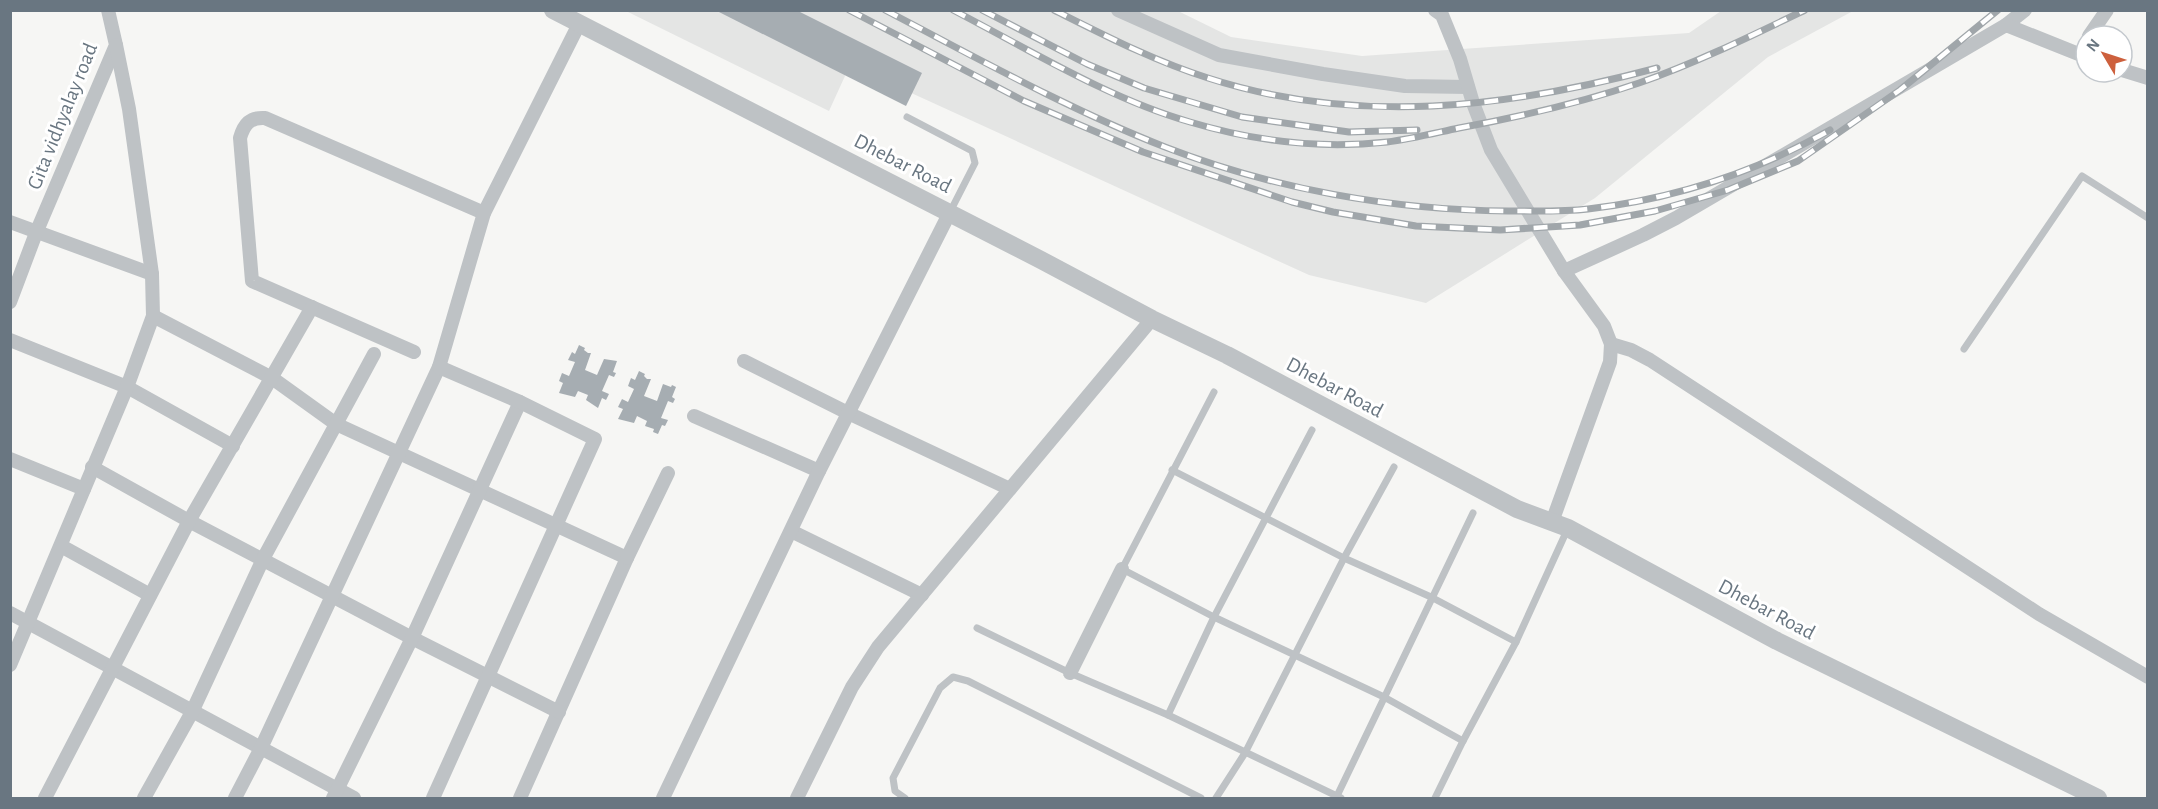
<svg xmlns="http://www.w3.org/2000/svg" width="2158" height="809" viewBox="0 0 2158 809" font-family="'Alegreya Sans',sans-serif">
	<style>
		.built { fill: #e4e5e4 }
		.building { fill: #a6adb2 }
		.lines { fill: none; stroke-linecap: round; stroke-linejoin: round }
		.service { stroke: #bec2c5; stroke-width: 7 }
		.minor { stroke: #bec2c5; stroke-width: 14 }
		.tertiary { stroke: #bec2c5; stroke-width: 18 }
		.rail-casing { stroke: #a0a6aa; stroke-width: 7 }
		.rail { stroke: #fff; stroke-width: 4.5; stroke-dasharray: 14; stroke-linecap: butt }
		.labels { text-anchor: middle; stroke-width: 6; stroke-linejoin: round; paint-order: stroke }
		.street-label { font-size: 21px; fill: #697681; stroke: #fff }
	</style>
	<rect width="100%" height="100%" fill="#f6f6f4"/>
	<!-- built -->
	<polygon class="built" points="626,11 1178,11 1231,37 1362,56 1689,33 1721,11 1853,11 1768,57 1595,198 1426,303 1309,275 850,65 829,111"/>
	<!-- building -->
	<g class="building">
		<polygon points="715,10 796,10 922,73 906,106"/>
		<polygon points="579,345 585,348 584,350 588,353 591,353 585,370 597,375 604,359 617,361 613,372 616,373 614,377 609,375 602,391 609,394 606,400 602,398 598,408 586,400 588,395 578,391 575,397 559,393 563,383 559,381 562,373 569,376 575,362 568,360 572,352 575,354"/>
		<polygon points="639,371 645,374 644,376 647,379 651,379 644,396 657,401 663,384 671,387 672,385 676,387 672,397 675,399 673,403 668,401 661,418 668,420 665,426 662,425 658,434 653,432 654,429 645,426 647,421 637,416 634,423 618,419 623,409 618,407 622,399 628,402 634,389 628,386 631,378 635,380"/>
	</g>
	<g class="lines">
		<!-- service -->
		<g class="service">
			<polyline points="907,117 972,151 975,163 950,212"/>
			<polyline points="1964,349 2082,176 2148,218"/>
			<polyline points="1214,392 1122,569 1214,617 1384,697 1463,741"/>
			<polyline points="1172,470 1344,558 1431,597 1516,642"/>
			<polyline points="977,628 1070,673 1168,715 1341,798"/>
			<polyline points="1168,715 1214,617 1312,430"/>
			<polyline points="905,798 895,791 893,778 940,688 953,677 968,681 1201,798"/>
			<polyline points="1216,798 1245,753 1344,558 1394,467"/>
			<polyline points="1336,798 1473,513"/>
			<polyline points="1435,798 1463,741 1516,642 1568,528"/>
		</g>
		<!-- minor -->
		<g class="minor">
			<polyline points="1118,10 1219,55 1323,74 1405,86 1468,87"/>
			<polyline points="1435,10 1442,15 1460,59 1473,103 1491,150 1564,271 1604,326 1611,344 1610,362 1552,522"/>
			<polyline points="2006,25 2025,10"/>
			<polyline points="2089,36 2107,10"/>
			<polyline points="2122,70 2148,78"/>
			<polyline points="10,222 152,274"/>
			<polyline points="1564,271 1643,235 1676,218 2006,25 2086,57"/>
			<polyline points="10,302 36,233 116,45 108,10"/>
			<polyline points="153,316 272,378 336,424 627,558 520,798"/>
			<polyline points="10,340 127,387 233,446"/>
			<polyline points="1611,344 1631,350 1650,360 2039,614 2148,677"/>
			<path d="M 414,352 L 252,281 L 240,138 C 244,124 250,117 265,118 L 484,213"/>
			<polyline points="744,361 848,413 1010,489"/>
			<polyline points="694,416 819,471"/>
			<polyline points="10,459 84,489"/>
			<polyline points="92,467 189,521 412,638 559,712"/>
			<polyline points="791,531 922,595"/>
			<polyline points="61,546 150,595"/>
			<polyline points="627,558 668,473"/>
			<polyline points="10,613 354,798"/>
			<polyline points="10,665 127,387 153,316 152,274 129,109 116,45"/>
			<polyline points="1070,673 1122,569"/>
			<polyline points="45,798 189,521 312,307"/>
			<polyline points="144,798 192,712 263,559 374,354"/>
			<polyline points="235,798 261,748 439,367 484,213 579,24"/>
			<polyline points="333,798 412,638 520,402"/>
			<polyline points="433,798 595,439 520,402 439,367"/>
			<polyline points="663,798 819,471 950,212"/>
			<polyline points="797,798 852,687 878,647 1152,319"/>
		</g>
		<!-- tertiary -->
		<polyline class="tertiary" points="553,10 1041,260 1152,319 1227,355 1517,509 1568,528 1777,641 2098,798"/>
		<defs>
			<g id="rail">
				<polyline points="849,10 1024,101 1143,152 1292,202 1333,212 1416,226 1500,230 1580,225 1655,211 1728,190 1798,161 1900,90 1998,10"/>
				<path d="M 885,10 C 977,58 1068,109 1165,147 C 1273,189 1392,210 1508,211 C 1535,211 1562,212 1588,209 C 1673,199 1756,172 1830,130"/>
				<path d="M 953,10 C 1028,49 1109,99 1190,122 C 1253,141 1322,149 1387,142 C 1411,139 1435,133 1459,128 C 1519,117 1580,103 1639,83 C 1696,63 1751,36 1805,10"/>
				<polyline points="982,10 1087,64 1144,88 1242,117 1349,132 1417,130"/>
				<path d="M 1054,10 C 1104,35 1154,61 1208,78 C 1357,126 1508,108 1657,68"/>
			</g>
		</defs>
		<!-- rail casing -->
		<use href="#rail" class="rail-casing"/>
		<!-- rail -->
		<use href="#rail" class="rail"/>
	</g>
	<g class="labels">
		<!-- street labels -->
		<g class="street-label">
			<text transform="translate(62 116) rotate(-68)" y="7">Gita vidhyalay road</text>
			<text transform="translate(903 163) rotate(27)" y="7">Dhebar Road</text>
			<text transform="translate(1335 387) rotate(28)" y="7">Dhebar Road</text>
			<text transform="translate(1767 609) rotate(28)" y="7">Dhebar Road</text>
		</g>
	</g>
	<!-- border -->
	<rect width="2158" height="809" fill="none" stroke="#697681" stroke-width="24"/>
	<!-- north arrow -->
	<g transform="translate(2104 54) rotate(309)"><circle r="28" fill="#ffffff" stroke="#c3c8cd" stroke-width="1.5"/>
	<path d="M0-4.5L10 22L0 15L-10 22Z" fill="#cd603d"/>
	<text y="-9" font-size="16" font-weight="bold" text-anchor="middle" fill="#697681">N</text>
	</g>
</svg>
